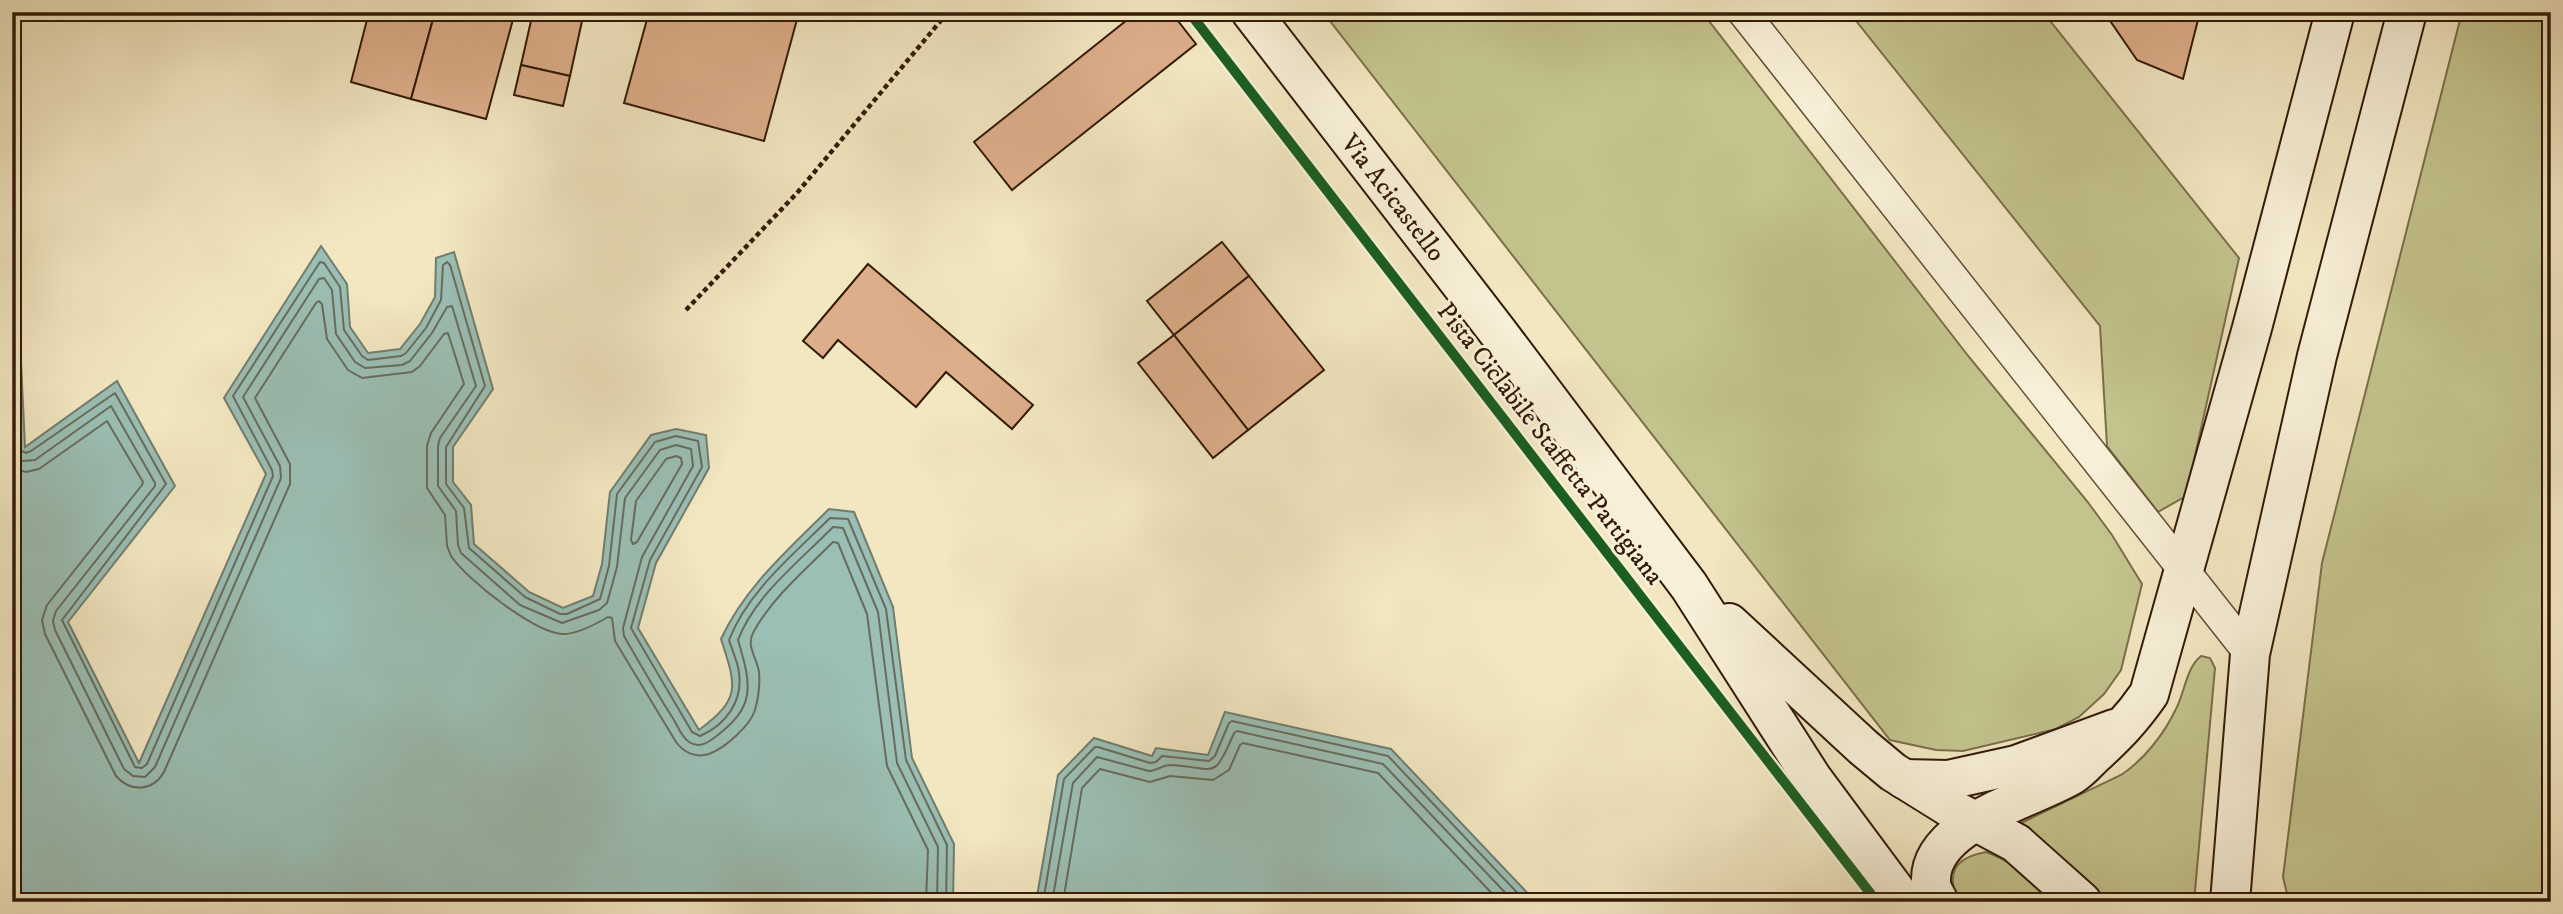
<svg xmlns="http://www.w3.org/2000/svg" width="2563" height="914" viewBox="0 0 2563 914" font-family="'IM FELL DW Pica',serif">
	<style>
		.green { fill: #c3c38d; stroke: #7b6e4a; stroke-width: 2 }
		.water { fill: #9bbfb4; stroke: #717d6f; stroke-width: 2 }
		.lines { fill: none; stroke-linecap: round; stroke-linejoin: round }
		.shore { stroke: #676c5e; stroke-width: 2 }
		.building { fill: #dcae8a; stroke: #331a07; stroke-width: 2 }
		.service-casing { stroke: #634d36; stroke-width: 33 }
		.secondary-casing { stroke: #331a07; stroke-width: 42 }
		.path { stroke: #331a07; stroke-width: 4.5; stroke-dasharray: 5 3.5; stroke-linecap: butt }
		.service { stroke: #f7efd7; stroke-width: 30 }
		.secondary { stroke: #f7efd7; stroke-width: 38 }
		.cycleway-casing { stroke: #f7efd7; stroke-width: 15 }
		.cycleway { stroke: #1b5e20; stroke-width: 10 }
		.labels { text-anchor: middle; stroke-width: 6; stroke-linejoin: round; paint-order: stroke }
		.street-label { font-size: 26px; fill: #331a07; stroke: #f7efd7 }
	</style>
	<rect width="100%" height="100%" fill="#f2e7c1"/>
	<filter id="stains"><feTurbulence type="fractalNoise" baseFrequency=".00286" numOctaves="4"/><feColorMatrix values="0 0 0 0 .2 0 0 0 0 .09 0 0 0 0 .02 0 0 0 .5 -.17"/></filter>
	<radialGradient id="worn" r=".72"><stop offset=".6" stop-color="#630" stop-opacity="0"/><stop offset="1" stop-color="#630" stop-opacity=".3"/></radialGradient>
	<!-- green -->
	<g class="green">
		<polygon points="1323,12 1702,12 1969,357 2087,501 2112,535 2142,584 2121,670 2104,694 2079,717 2056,729 1963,751 1936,750 1890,740"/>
		<polygon points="1849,12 2043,12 2239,258 2186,496 2158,512 2107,446 2100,326"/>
		<polygon points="2462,12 2551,12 2551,902 2289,902 2283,877 2322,563"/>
		<path d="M 2201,656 L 2210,658 L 2215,668 L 2194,902 L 2108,902 L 2019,824 L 2121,775 C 2144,760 2164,734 2176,709 C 2185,692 2186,668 2201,656 Z"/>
		<path d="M 1986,852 C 2015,862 2037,883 2060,902 L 1957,902 C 1947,872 1954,858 1986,852 Z"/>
	</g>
	<!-- water -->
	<g class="water">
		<path d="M 12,236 L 16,255 L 25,447 L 117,381 L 175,486 L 68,622 L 139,763 L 266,474 L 224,398 L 321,246 L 347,284 L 350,327 L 368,353 L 400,349 L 420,324 L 435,297 L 436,258 L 454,252 L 493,389 L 453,447 L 453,482 L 471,505 L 474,544 L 529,592 L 563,608 L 593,596 L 602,564 L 610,492 L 651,435 L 676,429 L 706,435 L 709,468 L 656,563 L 638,628 L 699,730 C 742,698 736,686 721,639 C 745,587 788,550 829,509 L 854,512 L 893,607 L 912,758 L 954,844 L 953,902 L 12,902 Z"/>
		<polygon points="1225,712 1391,749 1536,902 1036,902 1058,775 1094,738 1152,756 1156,748 1208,755"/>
	</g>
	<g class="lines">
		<!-- shore -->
		<g class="shore">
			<path d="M 12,325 L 18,444 L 20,450 L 26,453 L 31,451 L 115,393 L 166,484 L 62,620 L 135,767 L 142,768 L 147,764 L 273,476 L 272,470 L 233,396 L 320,262 L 324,263 L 340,287 L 344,330 L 362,356 L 368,360 L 401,356 L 406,353 L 426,328 L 441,300 L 443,265 L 447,262 L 450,265 L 485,386 L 446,447 L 446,484 L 464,508 L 469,548 L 525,597 L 560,614 L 567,614 L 600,599 L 609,566 L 617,494 L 655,442 L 676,436 L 698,441 L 702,467 L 650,560 L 631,628 L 692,732 L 700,736 C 726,725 743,701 739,673 C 738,662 732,650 729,640 C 748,591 794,554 830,518 L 848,519 L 886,609 L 906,760 L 947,845 L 946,902"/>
			<path d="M 12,454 L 23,461 L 35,460 L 111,406 L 155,483 L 155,486 L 56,611 L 53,621 L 55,630 L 124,769 L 133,776 L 145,777 L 155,767 L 281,478 L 280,466 L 243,397 L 319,279 L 324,278 L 332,290 L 336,334 L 355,362 L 365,368 L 402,365 L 410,361 L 432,333 L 447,307 L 452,306 L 476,386 L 440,438 L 438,446 L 438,486 L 456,511 L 458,545 L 461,553 L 520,605 L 562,623 L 599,610 L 607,603 L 617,567 L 625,498 L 660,450 L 676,445 L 691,449 L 693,466 L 642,557 L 623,628 L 624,636 C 640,664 656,692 674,720 C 678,727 682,737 689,742 C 698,748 706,744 714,738 C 756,707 752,687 738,640 C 755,595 800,561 833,527 L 843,528 L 878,612 L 897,763 L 938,847 L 937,902"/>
			<polygon points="676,456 681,458 682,464 637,542 633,544 631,540 636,501 666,459"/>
			<path d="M 12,468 L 26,472 L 39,469 L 107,421 L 143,482 L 142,485 L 47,605 L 42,620 L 45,634 L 116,776 C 131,793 153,791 164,772 L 290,484 L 290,464 L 255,398 L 316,303 L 319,301 L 322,304 L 327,339 L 348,370 L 362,378 L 412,372 L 420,366 L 444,334 L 448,333 L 464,384 L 431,433 L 427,446 L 427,488 L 445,515 L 447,546 L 451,556 C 467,580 534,632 562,634 C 576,635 596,624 608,617 L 612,618 L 615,641 L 676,742 C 684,753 696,758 709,754 C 725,748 750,726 755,710 C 758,699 760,683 759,672 C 757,657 745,646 754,631 C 773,597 805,570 833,542 L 838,543 L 867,614 L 887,766 L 928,850 L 926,902"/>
			<polyline points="1043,902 1064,779 1095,747 1098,747 1150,763 1156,762 1162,756 1209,761 1215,756 1229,723 1232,721 1388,756 1526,902"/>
			<path d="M 1052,902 L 1073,783 L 1097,757 L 1149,771 C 1157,771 1162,765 1170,765 C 1216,767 1213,783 1234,733 L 1237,731 L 1383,764 L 1514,902"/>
			<polyline points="1063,902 1082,788 1100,769 1150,782 1170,776 1213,780 1229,770 1240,745 1243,743 1378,773 1500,902"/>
		</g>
	</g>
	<!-- building -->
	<g class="building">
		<polygon points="369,12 435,12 411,99 351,82"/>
		<polygon points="435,12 515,12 486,119 411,99"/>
		<polygon points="533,12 584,12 570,76 521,65"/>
		<polygon points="649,12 799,12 764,141 624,103"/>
		<polygon points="1137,12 1171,12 1196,44 1012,190 974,142"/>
		<polygon points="2104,12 2200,12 2183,79 2137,60"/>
		<polygon points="521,65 570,76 563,106 514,95"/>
		<polygon points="1222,242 1249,276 1174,335 1147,301"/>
		<polygon points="868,264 1033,405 1012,429 946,372 916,407 838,340 823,358 803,341"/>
		<polygon points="1249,276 1324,370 1248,430 1174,335"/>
		<polygon points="1174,335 1248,430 1213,458 1138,363"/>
	</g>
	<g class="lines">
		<defs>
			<polyline id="service" points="1743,12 2250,654"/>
			<g id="secondary">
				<path id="s1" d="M 1251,12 L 1497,331 L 1689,586 L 1812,778 L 1904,902"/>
				<polyline points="1729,623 1863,747 1893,772 1954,810 2016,843 2082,902"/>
				<polyline points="1904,779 1948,780 2016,765 2114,729"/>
				<path d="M 1939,902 C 1936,896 1931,889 1931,882 C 1928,824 2032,799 2072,775 C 2080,770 2086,763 2092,757 C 2115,736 2131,720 2149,694 L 2252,328 L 2335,12"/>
				<polyline points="2230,902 2250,654 2317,356 2407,12"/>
			</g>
		</defs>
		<!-- service casing -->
		<use href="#service" class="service-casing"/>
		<!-- secondary casing -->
		<use href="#secondary" class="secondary-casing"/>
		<!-- path -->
		<polyline class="path" points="686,310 797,193 948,12"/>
		<!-- service -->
		<use href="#service" class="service"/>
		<!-- secondary -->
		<use href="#secondary" class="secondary"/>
		<defs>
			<polyline id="cycleway" points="1189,12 1877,902"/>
		</defs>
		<!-- cycleway casing -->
		<use href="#cycleway" class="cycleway-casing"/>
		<!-- cycleway -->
		<use href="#cycleway" class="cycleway"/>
	</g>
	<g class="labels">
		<!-- street labels -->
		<g class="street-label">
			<text dy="9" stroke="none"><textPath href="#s1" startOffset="234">Via Acicastello</textPath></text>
			<text transform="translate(1551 443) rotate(52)" y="9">Pista Ciclabile Staffetta Partigiana</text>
		</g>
	</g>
	<!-- margin -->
	<rect width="2563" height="914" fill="none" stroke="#f2e7c1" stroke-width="42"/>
	<rect x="14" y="14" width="2535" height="886" fill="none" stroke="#331a07" stroke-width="3.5"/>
	<rect x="21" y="21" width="2521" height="872" fill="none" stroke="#331a07" stroke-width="2"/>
	<rect width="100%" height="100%" filter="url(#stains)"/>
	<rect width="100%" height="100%" fill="url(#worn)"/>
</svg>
